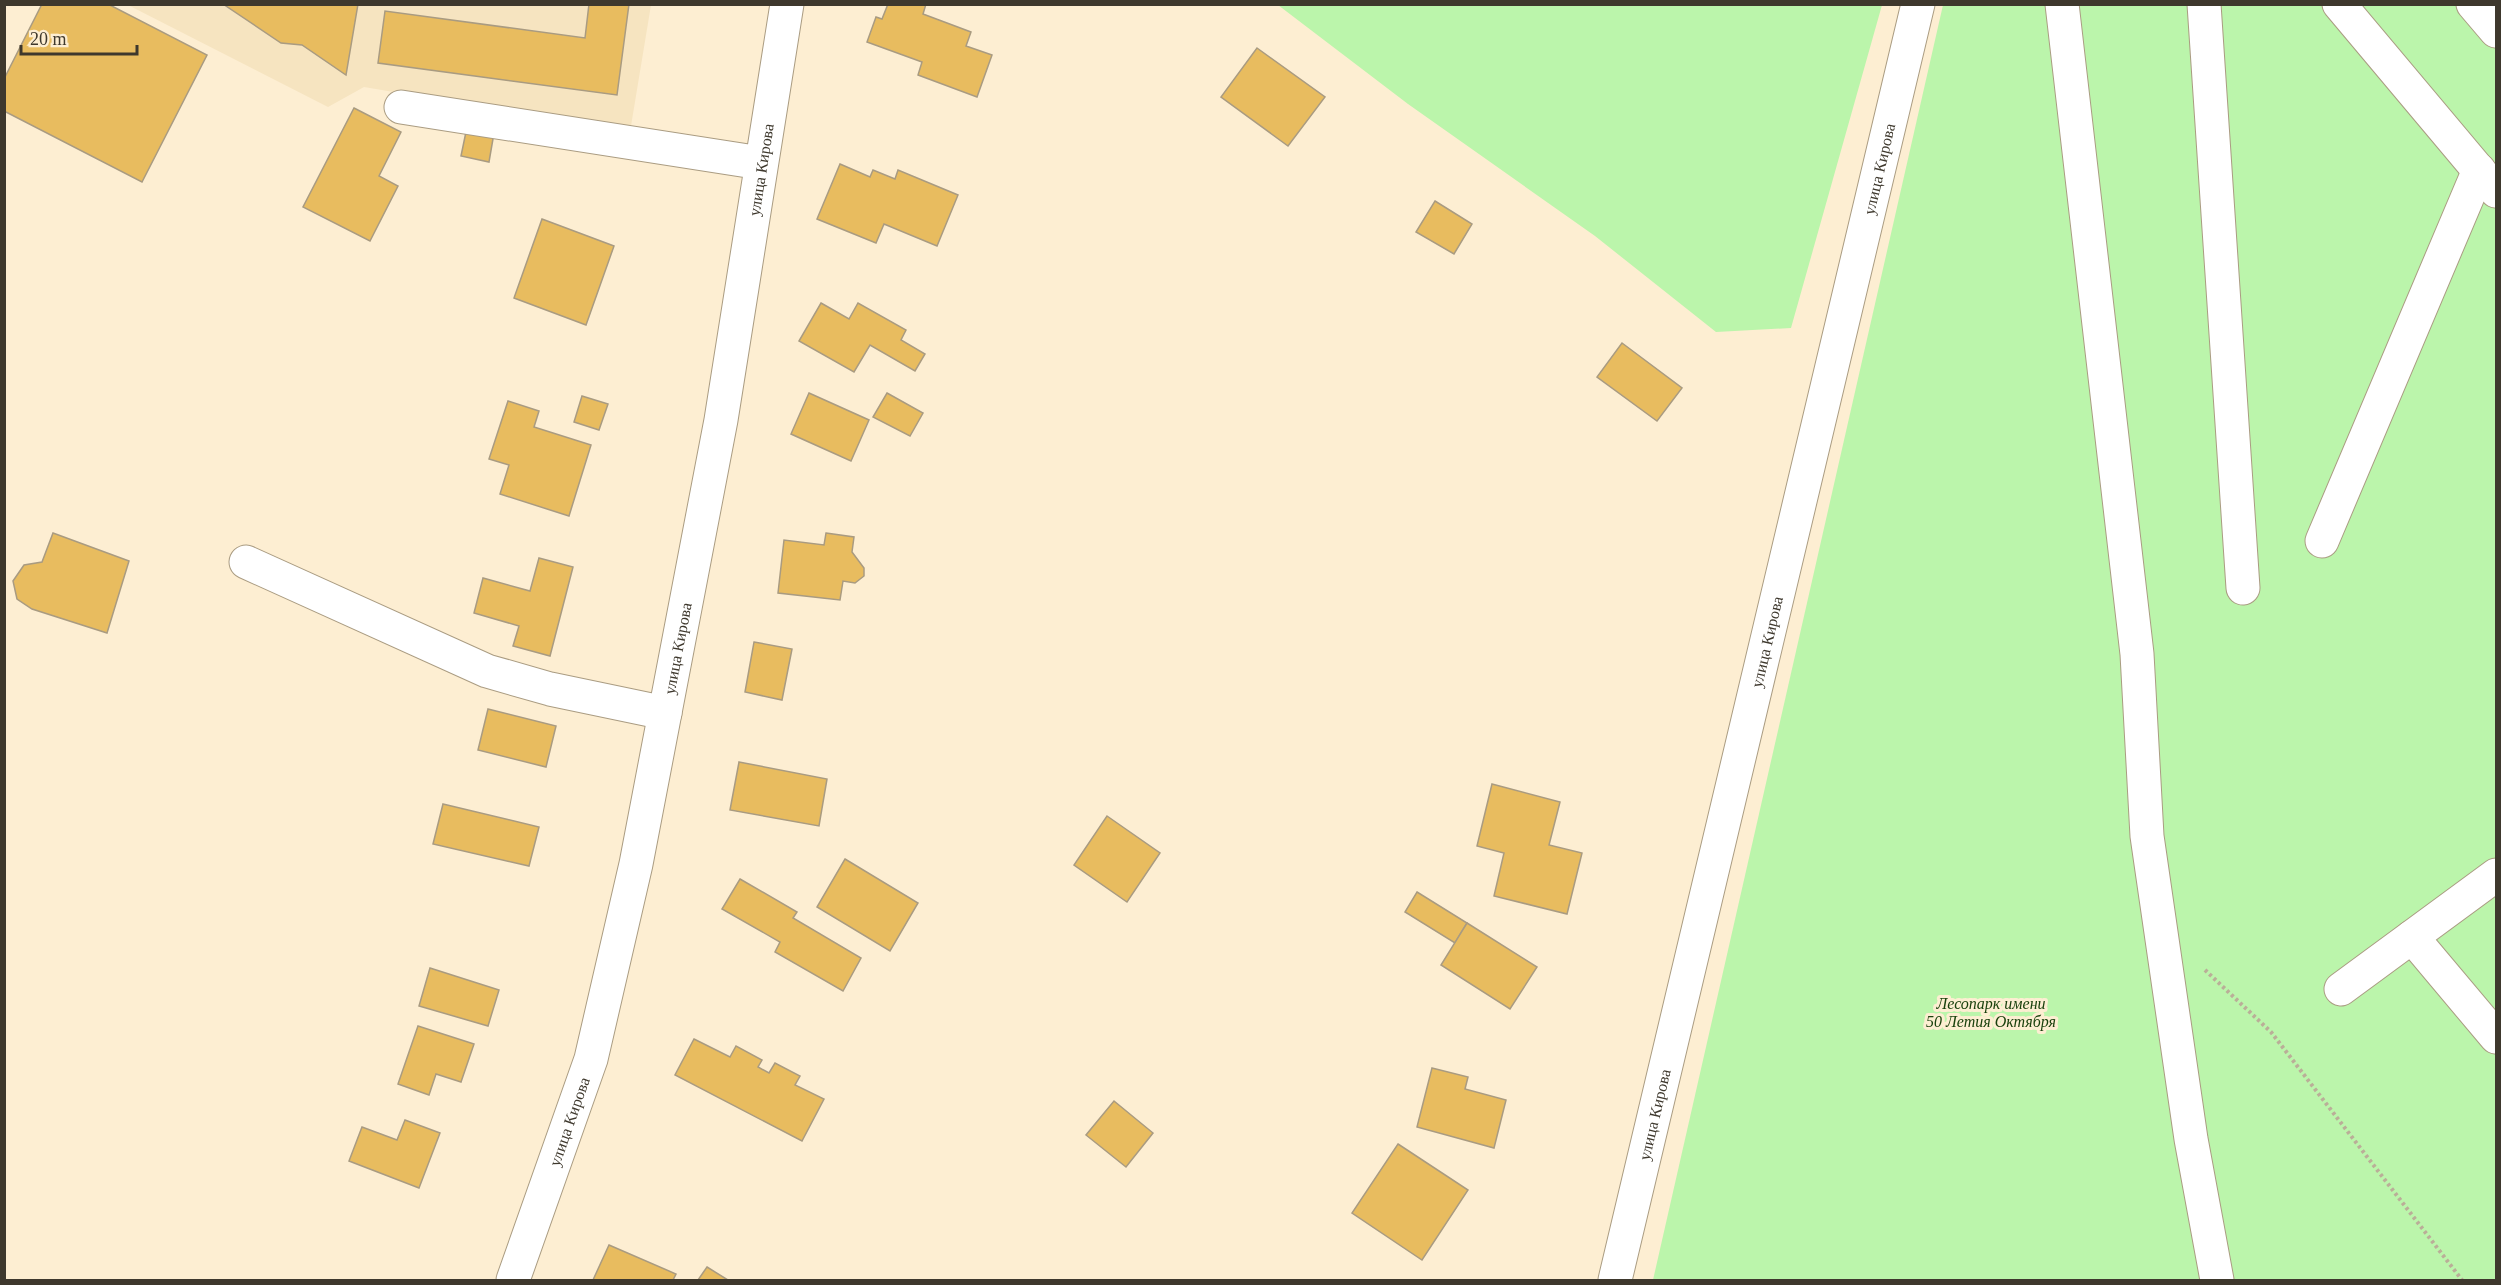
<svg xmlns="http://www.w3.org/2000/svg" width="2501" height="1285" viewBox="0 0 2501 1285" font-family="Georgia,serif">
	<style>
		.built { fill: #f6e4c0 }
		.green { fill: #bbf5ab }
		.building { fill: #e8bc5f; stroke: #a99b81; stroke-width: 1.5 }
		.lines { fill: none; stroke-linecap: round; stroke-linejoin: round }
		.minor-casing { stroke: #aa9c82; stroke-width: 35 }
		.path { stroke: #baae98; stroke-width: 4; stroke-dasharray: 3 3; stroke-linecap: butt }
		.minor { stroke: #fff; stroke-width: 33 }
		.labels { text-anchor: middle; stroke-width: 6; stroke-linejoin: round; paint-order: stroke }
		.street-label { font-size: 16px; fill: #3e382d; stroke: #fdeed2 }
		.park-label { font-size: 16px; font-style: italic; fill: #1a410d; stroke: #fdeed2 }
	</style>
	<rect width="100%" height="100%" fill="#fdeed2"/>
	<!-- built -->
	<polygon class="built" points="128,5 651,5 630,132 364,87 328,107"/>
	<!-- green -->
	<g class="green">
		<polygon points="1278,5 1882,5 1791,328 1716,332 1595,236 1408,104"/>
		<polygon points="1943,5 2496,5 2496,1280 1653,1280"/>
	</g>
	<!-- building -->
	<g class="building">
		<polygon points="42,4 108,4 207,55 142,182 4,111 4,79"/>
		<polygon points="223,4 358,4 346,75 302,45 281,43"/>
		<polygon points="589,4 629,4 617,95 378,63 385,11 585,38"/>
		<polygon points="888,4 926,4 923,14 971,32 966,46 992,55 977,97 918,75 922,62 867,42 876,17 882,19"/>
		<polygon points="1257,48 1325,97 1288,146 1221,97"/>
		<polygon points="354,108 401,132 379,176 398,186 370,241 303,207"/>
		<polygon points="467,127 494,133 489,162 461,156"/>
		<polygon points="840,164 870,177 873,170 895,179 898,170 958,195 937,246 884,224 876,243 817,219"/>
		<polygon points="1435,201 1472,224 1454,254 1416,232"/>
		<polygon points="542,219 614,246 586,325 514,298"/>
		<polygon points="821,303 849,319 858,303 906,330 901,340 925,354 915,371 870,345 854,372 799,341"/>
		<polygon points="1622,343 1682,388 1657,421 1597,377"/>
		<polygon points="809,393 869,420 851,461 791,434"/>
		<polygon points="887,393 923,413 910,436 873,417"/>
		<polygon points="582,396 608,404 599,430 574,422"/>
		<polygon points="508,401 539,411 534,427 591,445 569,516 500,494 509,465 489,459"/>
		<polygon points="53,533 129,561 107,633 32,609 17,599 13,581 24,565 42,562"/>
		<polygon points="826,533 854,537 852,552 864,568 864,576 855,583 843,581 840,600 778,593 784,540 824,545"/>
		<polygon points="539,558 573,567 550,656 513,646 519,626 474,613 483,578 530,591"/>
		<polygon points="754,642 792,649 782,700 745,692"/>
		<polygon points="488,709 556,726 546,767 478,750"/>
		<polygon points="739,762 827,779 819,826 730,810"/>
		<polygon points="1492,784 1560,802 1549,845 1582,853 1567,914 1494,896 1504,853 1477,846"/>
		<polygon points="443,804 539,827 529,866 433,844"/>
		<polygon points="1107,816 1160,853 1127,902 1074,865"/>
		<polygon points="845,859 918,903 890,951 817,907"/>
		<polygon points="740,879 797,912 793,918 861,958 843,991 775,952 780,942 722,909"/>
		<polygon points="1417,892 1467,923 1455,943 1405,912"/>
		<polygon points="1467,923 1537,967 1510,1009 1441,965"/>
		<polygon points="430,968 499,990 488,1026 419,1006"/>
		<polygon points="418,1026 474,1044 461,1082 436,1074 429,1095 398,1084"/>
		<polygon points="694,1039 730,1057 736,1046 762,1060 758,1067 769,1073 775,1063 800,1076 795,1085 824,1099 802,1141 675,1075"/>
		<polygon points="1432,1068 1468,1077 1465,1089 1506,1100 1494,1148 1417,1127"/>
		<polygon points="1114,1101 1153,1133 1126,1167 1086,1135"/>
		<polygon points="405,1120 440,1133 419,1188 349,1161 362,1127 397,1140"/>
		<polygon points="1398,1144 1468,1190 1422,1260 1352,1213"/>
		<polygon points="609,1245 676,1274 673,1280 593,1280"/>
		<polygon points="707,1267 728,1280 698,1280"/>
	</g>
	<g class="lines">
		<defs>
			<g id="minor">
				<polyline points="2062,4 2137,654 2147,836 2191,1139 2217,1280"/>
				<polyline points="2204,4 2243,588"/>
				<polyline points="2339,4 2496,191"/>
				<polyline points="2473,4 2496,31"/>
				<polyline points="401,107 761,163"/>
				<polyline points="2322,541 2479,170"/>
				<polyline points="246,562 487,671 550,689 665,713"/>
				<polyline points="2412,937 2496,1037"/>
				<polyline points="2341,989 2496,875"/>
				<path id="s1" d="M 513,1280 L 591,1059 L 636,864 L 721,420 L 787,4"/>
				<path id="s2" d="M 1615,1280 L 1918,4"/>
			</g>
		</defs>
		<!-- minor casing -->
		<use href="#minor" class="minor-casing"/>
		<!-- path -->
		<polyline class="path" points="2205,970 2271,1032 2462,1280"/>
		<!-- minor -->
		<use href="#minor" class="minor"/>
	</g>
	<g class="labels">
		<!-- street labels -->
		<g class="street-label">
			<text dy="6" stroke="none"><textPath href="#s1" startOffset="1140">улица Кирова</textPath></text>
			<text dy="6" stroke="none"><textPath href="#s2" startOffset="1142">улица Кирова</textPath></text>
			<text dy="6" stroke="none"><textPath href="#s2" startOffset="656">улица Кирова</textPath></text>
			<text dy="6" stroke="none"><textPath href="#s1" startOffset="654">улица Кирова</textPath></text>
			<text dy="6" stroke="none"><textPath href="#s2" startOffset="170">улица Кирова</textPath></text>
			<text dy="6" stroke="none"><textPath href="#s1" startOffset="168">улица Кирова</textPath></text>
		</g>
		<!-- park labels -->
		<g class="park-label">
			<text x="1991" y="1009">Лесопарк имени<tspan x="1991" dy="18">50 Летия Октября</tspan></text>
		</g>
	</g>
	<!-- border -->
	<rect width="2501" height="1285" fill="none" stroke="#3e382d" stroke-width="12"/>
	<!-- scale -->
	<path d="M21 45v9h116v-9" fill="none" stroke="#3e382d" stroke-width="3"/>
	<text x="30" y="45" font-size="18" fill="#3e382d" stroke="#fdeed2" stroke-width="4.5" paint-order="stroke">20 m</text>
</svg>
